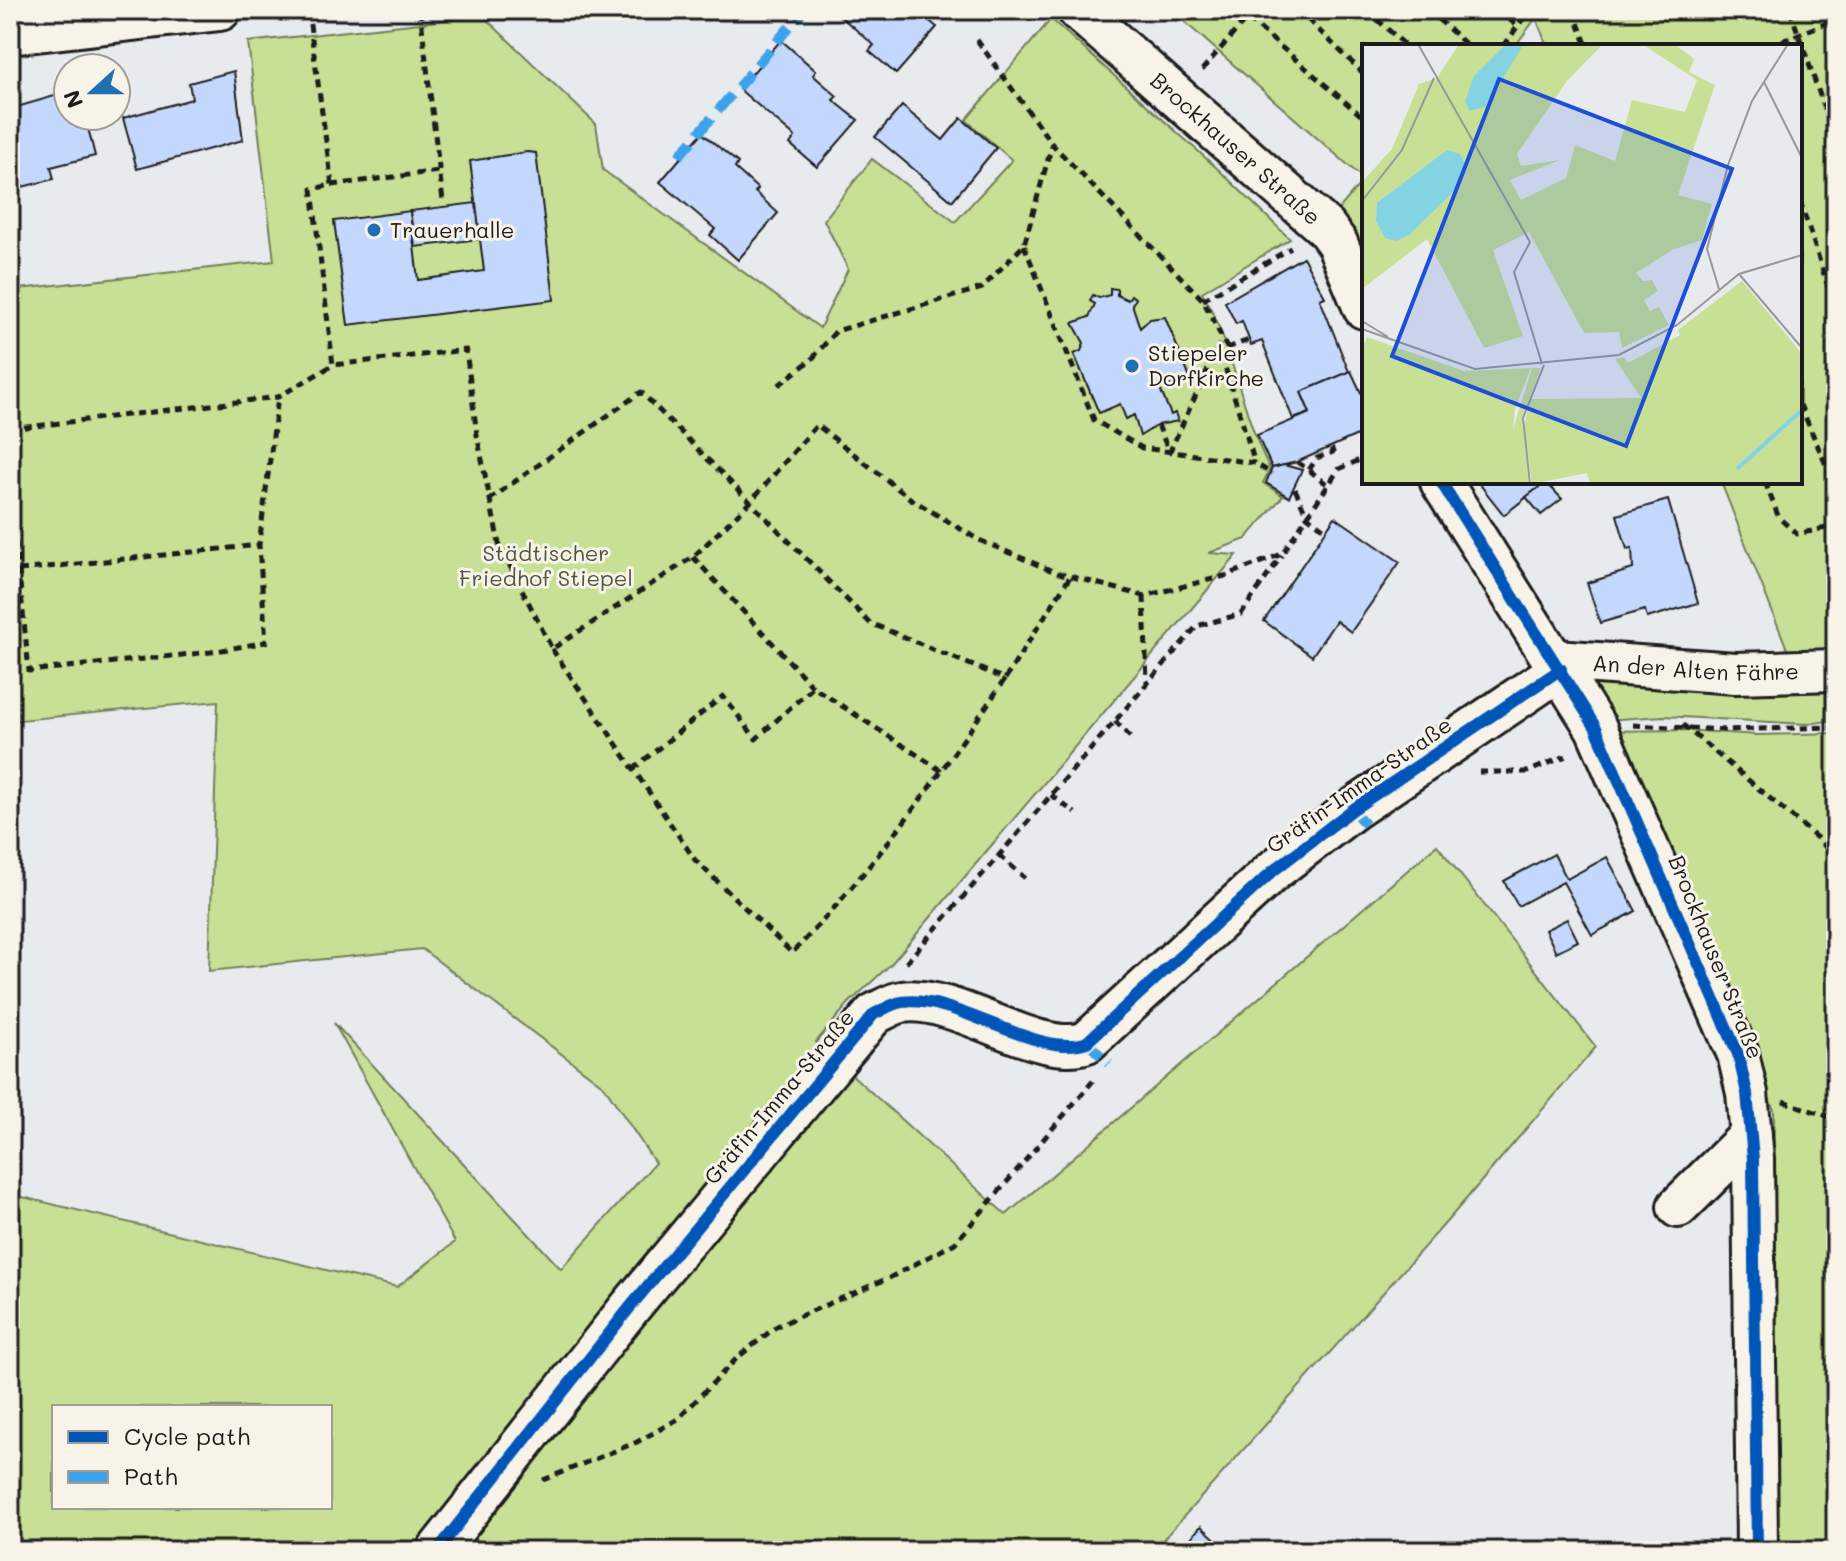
<svg xmlns="http://www.w3.org/2000/svg" width="1846" height="1561" viewBox="0 0 1846 1561" font-family="Mali,sans-serif">
	<style>
		.green { fill: #c7e096; stroke: #727e59; stroke-width: 2; fill-rule: evenodd }
		.building { fill: #c4d8fd; stroke: #1c1c1c; stroke-width: 2 }
		.lines { fill: none; stroke-linecap: round; stroke-linejoin: round }
		.minor-casing { stroke: #1c1c1c; stroke-width: 46 }
		.path { stroke: #1c1c1c; stroke-width: 5; stroke-dasharray: 8 6; stroke-linecap: butt }
		.minor { stroke: #f7f3e8; stroke-width: 40 }
		.quiet { stroke: #3da2ea; stroke-width: 10; stroke-dasharray: 20 10; stroke-linecap: butt }
		.cycleway-casing { stroke: #f7f3e8; stroke-width: 17 }
		.cycleway { stroke: #0057b8; stroke-width: 12 }
		.poi-dot { fill: #1f6fb2; stroke: #f7f3e8; stroke-width: 3 }
		.labels { text-anchor: middle; stroke-width: 6; stroke-linejoin: round; paint-order: stroke }
		.street-label { font-size: 22px; fill: #1c1c1c; stroke: #f7f3e8 }
		.poi-label { font-size: 22px; fill: #1c1c1c; stroke: #f7f3e8; text-anchor: start }
		.park-label { font-size: 22px; fill: #4f5741; stroke: #f7f3e8 }
		.inset-river { fill: none; stroke: #84d3e2; stroke-width: 4 }
		.inset-road { fill: none; stroke: #96989a; stroke-width: 2 }
		.view { fill: #1d4ed8; fill-opacity: 0.15; stroke: #1d4ed8; stroke-width: 4 }
		.inset-edge { fill: none; stroke: #1c1c1c; stroke-width: 4 }
	</style>
	<rect width="100%" height="100%" fill="#e8ebee"/>
	<filter id="ink" filterUnits="userSpaceOnUse"><feTurbulence type="fractalNoise" baseFrequency=".0125" numOctaves="2"/><feDisplacementMap in="SourceGraphic" scale="16" xChannelSelector="R" yChannelSelector="G"/><feConvolveMatrix kernelMatrix="1 2 1 2 8 2 1 2 1" color-interpolation-filters="sRGB"/></filter>
	<g filter="url(#ink)">
		<!-- green -->
		<g class="green">
			<polygon points="1171,10 1836,10 1836,662 1793,664 1721,482 1800,482 1800,46 1547,46 1536,18 1515,46 1364,46 1364,255 1338,210 1364,179"/>
			<path d="M 483,16 L 596,124 L 603,170 L 820,328 L 848,269 L 824,220 L 872,159 L 955,222 L 1012,160 L 966,120 L 1051,19 L 1219,170 L 1290,239 L 1202,292 C 1234,347 1241,413 1270,469 L 1263,483 L 1283,496 L 1246,539 L 1209,553 L 1237,555 L 892,963 L 849,1003 L 816,1042 L 1006,1215 L 1437,845 L 1596,1047 L 1449,1219 L 1153,1551 L 10,1551 L 10,1194 L 397,1287 L 455,1242 L 334,1023 L 561,1269 L 655,1163 L 604,1086 L 422,949 L 209,971 L 218,701 L 10,721 L 10,290 L 274,261 L 248,42 ZM 54,1407 L 330,1407 L 330,1507 L 54,1507 Z"/>
			<polygon points="1585,669 1836,676 1836,720 1807,724 1663,716 1605,720"/>
			<polygon points="1684,730 1758,735 1836,733 1836,1551 1772,1551 1774,1110 1607,731"/>
		</g>
		<!-- building -->
		<g class="building">
			<polygon points="833,10 916,10 937,27 896,74 869,51 874,45"/>
			<polygon points="781,40 816,71 813,75 837,96 833,100 858,120 817,167 790,144 795,137 739,89"/>
			<polygon points="234,71 243,140 137,169 123,118 192,99 189,83"/>
			<polygon points="68,92 68,116 85,116 95,156 51,167 54,179 10,190 10,109"/>
			<polygon points="902,106 943,140 961,118 996,148 952,201 875,137"/>
			<polygon points="702,133 738,163 735,168 758,189 755,192 778,213 738,260 710,235 715,229 660,182"/>
			<polygon points="527,152 536,153 554,300 348,325 334,221 410,211 418,280 484,271 470,161"/>
			<polygon points="476,203 480,239 415,247 410,211"/>
			<polygon points="1303,257 1325,297 1320,299 1349,372 1301,392 1310,413 1293,419 1262,341 1251,345 1242,321 1236,324 1225,302"/>
			<polygon points="1110,288 1117,289 1117,295 1128,300 1131,295 1136,299 1132,304 1140,328 1150,319 1165,317 1190,378 1160,389 1171,415 1175,413 1178,421 1158,425 1140,436 1134,415 1126,419 1120,404 1099,413 1074,354 1081,351 1084,343 1073,323 1089,317 1095,304 1090,301 1093,295 1099,298 1110,295"/>
			<polygon points="1351,371 1364,399 1364,432 1297,462 1272,468 1257,435 1310,413 1301,392"/>
			<polygon points="1284,465 1302,470 1289,497 1266,483 1272,468"/>
			<polygon points="1478,482 1546,482 1504,515"/>
			<polygon points="1546,482 1562,499 1541,515 1526,497"/>
			<polygon points="1668,500 1698,603 1647,618 1645,610 1600,623 1587,583 1633,569 1632,548 1627,549 1617,515"/>
			<polygon points="1335,517 1400,562 1351,632 1336,621 1312,656 1264,621"/>
			<polygon points="1554,854 1567,879 1607,857 1636,911 1592,935 1563,882 1518,906 1504,881"/>
			<polygon points="1567,919 1578,941 1556,952 1545,930"/>
			<polygon points="1201,1526 1222,1545 1217,1551 1180,1551"/>
		</g>
		<g class="lines">
			<defs>
				<g id="minor">
					<path id="s1" d="M 1078,10 L 1326,228 L 1337,243 L 1364,308"/>
					<polyline points="10,34 220,10"/>
					<polyline points="1441,482 1596,728 1738,1054 1747,1093 1753,1159 1757,1551"/>
					<path id="s2" d="M 1556,660 L 1735,673 L 1836,670"/>
					<polyline points="1678,1207 1751,1135"/>
					<path d="M 437,1551 L 631,1306 L 874,1014 C 883,1010 893,1003 902,1002 C 957,994 1039,1060 1087,1042 L 1273,871 L 1352,810 L 1561,669"/>
				</g>
			</defs>
			<!-- minor casing -->
			<use href="#minor" class="minor-casing"/>
			<!-- path -->
			<g class="path">
				<polyline points="308,10 332,185 312,189 333,365 466,350 477,435 499,544 552,649 693,557 750,502 817,425 911,499 979,540 1055,572 1144,596 1225,576 1282,554 1339,469 1364,458"/>
				<polyline points="420,10 443,201"/>
				<polyline points="1238,10 1364,118"/>
				<polyline points="1298,10 1364,74"/>
				<polyline points="1367,10 1406,46"/>
				<polyline points="1428,10 1468,46"/>
				<polyline points="1499,10 1518,27"/>
				<polyline points="1573,10 1587,46"/>
				<polyline points="1790,10 1836,141"/>
				<polyline points="977,40 1052,144 1203,300 1227,348 1225,367 1255,463"/>
				<polyline points="1504,46 1529,10"/>
				<polyline points="1769,46 1836,19"/>
				<polyline points="1202,70 1254,10"/>
				<polyline points="332,185 439,171"/>
				<polyline points="1800,201 1836,311"/>
				<polyline points="1024,245 1094,420 1142,448 1255,463 1272,474"/>
				<polyline points="1203,300 1291,248"/>
				<polyline points="1227,348 1249,340"/>
				<polyline points="779,385 812,359 836,331 982,288 1024,245 1052,145"/>
				<polyline points="1800,405 1836,488"/>
				<polyline points="1158,425 1169,452"/>
				<polyline points="10,429 278,397 333,365"/>
				<polyline points="1169,453 1222,339"/>
				<polyline points="1297,462 1309,470 1317,458 1333,452 1331,447"/>
				<polyline points="1309,470 1328,485"/>
				<polyline points="1765,482 1779,518 1797,534 1836,526"/>
				<polyline points="10,486 29,671 211,652 266,642 259,545 278,397"/>
				<polyline points="1295,489 1307,516 1326,530"/>
				<polyline points="489,500 641,392 870,623 1005,679 1071,575"/>
				<polyline points="693,557 813,687 942,771"/>
				<polyline points="19,570 259,545"/>
				<polyline points="1144,596 1147,683"/>
				<path d="M 552,649 L 695,860 L 792,953 C 873,871 940,774 1005,679"/>
				<polyline points="1115,721 1133,740"/>
				<polyline points="1633,725 1724,730 1836,727"/>
				<polyline points="1683,725 1817,838 1836,858"/>
				<polyline points="633,769 723,696 756,739 813,687"/>
				<polyline points="1479,772 1527,772 1566,756"/>
				<polyline points="1051,795 1075,813"/>
				<polyline points="999,855 1025,878"/>
				<polyline points="906,963 1197,626 1241,614 1282,555"/>
				<polyline points="1783,1101 1836,1119"/>
				<polyline points="543,1480 637,1442 678,1419 737,1358 777,1326 891,1277 955,1243 1093,1081"/>
			</g>
			<!-- minor -->
			<use href="#minor" class="minor"/>
			<!-- quiet -->
			<g class="quiet">
				<polyline points="679,156 804,10"/>
				<polyline points="1352,810 1369,828"/>
				<polyline points="1087,1042 1109,1064"/>
			</g>
			<defs>
				<g id="cycleway">
					<polyline points="1441,482 1596,728 1738,1054 1747,1093 1753,1159 1757,1551"/>
					<path d="M 437,1551 L 631,1306 L 874,1014 C 883,1010 893,1003 902,1002 C 957,994 1039,1060 1087,1042 L 1273,871 L 1352,810 L 1561,669"/>
				</g>
			</defs>
			<!-- cycleway casing -->
			<use href="#cycleway" class="cycleway-casing"/>
			<!-- cycleway -->
			<use href="#cycleway" class="cycleway"/>
		</g>
	</g>
	<!-- markers -->
	<g class="poi-dot">
		<circle cx="374" cy="230" r="8"/>
		<circle cx="1132" cy="366" r="8"/>
	</g>
	<g class="labels">
		<!-- street labels -->
		<g class="street-label">
			<text dy="8" stroke="none"><textPath href="#s1" startOffset="210">Brockhauser Straße</textPath></text>
			<text dy="8" stroke="none"><textPath href="#s2" startOffset="140">An der Alten Fähre</textPath></text>
			<text transform="translate(1359 785) rotate(-35)" y="8">Gräfin-Imma-Straße</text>
			<text transform="translate(1716 957) rotate(68)" y="8">Brockhauser Straße</text>
			<text transform="translate(779 1097) rotate(-50)" y="8">Gräfin-Imma-Straße</text>
		</g>
		<!-- poi labels -->
		<g class="poi-label">
			<text x="390" y="238">Trauerhalle</text>
			<text x="1148" y="361">Stiepeler<tspan x="1148" dy="25">Dorfkirche</tspan></text>
		</g>
		<!-- park labels -->
		<g class="park-label">
			<text x="546" y="561">Städtischer<tspan x="546" dy="25">Friedhof Stiepel</tspan></text>
		</g>
	</g>
	<!-- overview -->
	<g transform="translate(1362 44)">
		<rect width="440" height="440" fill="#e8ebee"/>
		<path d="M 97,0 L 241,0 L 205,37 L 155,110 L 159,122 L 198,116 L 148,136 L 159,156 L 204,134 L 213,101 L 253,117 L 270,56 L 323,68 L 335,36 L 280,0 L 312,0 L 332,15 L 327,28 L 353,41 L 316,151 L 350,160 L 340,196 L 310,206 L 274,229 L 281,237 L 290,236 L 296,247 L 282,256 L 288,267 L 297,263 L 307,281 L 260,304 L 257,288 L 222,289 L 167,188 L 131,206 L 161,292 L 122,304 L 65,195 L 0,245 L 0,138 L 30,105 L 57,40 L 75,34 ZM 380,237 L 440,310 L 440,440 L 228,440 L 225,429 L 170,440 L 162,383 L 168,355 L 279,354 L 253,315 L 262,313 L 266,319 L 318,291 L 316,286 ZM 5,293 L 102,327 L 169,324 L 153,365 L 151,385 L 170,324 L 179,324 L 160,374 L 167,440 L 0,440 L 0,304 Z" fill="#c7e096"/>
		<path d="M 144,0 L 162,0 L 123,63 L 108,67 L 103,57 L 112,32 ZM 85,106 L 98,110 L 104,122 L 93,146 L 47,191 L 34,197 L 23,194 L 14,177 L 15,159 Z" fill="#84d3e2"/>
		<path class="inset-river" d="M 375,425 L 440,366"/>
		<path class="inset-road" d="M 56,0 L 168,198 L 152,228 L 180,320M 402,38 L 440,114M 0,157 L 40,106 L 72,34M 377,230 L 440,304M 357,245 L 345,205 L 366,121 L 390,57 L 426,0M 0,277 L 26,293M 0,285 L 113,325 L 257,311 L 315,281 L 377,230 L 440,211M 168,440 L 161,374 L 182,321"/>
		<path class="view" d="M 137,35 L 370,125 L 264,402 L 30,312 Z"/>
		<rect width="440" height="440" class="inset-edge"/>
	</g>
	<!-- margin -->
	<rect width="1846" height="1561" fill="none" stroke="#f7f3e8" stroke-width="40"/>
	<rect x="20" y="20" width="1806" height="1521" fill="none" stroke="#1c1c1c" stroke-width="3" filter="url(#ink)"/>
	<!-- legend -->
	<rect x="52" y="1405" width="280" height="104" fill="#f7f3e8" stroke="#9f9d96" stroke-width="2"/>
	<rect x="68" y="1431" width="40" height="12" fill="#0057b8" stroke="#9f9d96" stroke-width="2"/>
	<text x="124" y="1445" font-size="24" fill="#1c1c1c">Cycle path</text>
	<rect x="68" y="1471" width="40" height="12" fill="#3da2ea" stroke="#9f9d96" stroke-width="2"/>
	<text x="124" y="1485" font-size="24" fill="#1c1c1c">Path</text>
	<!-- north arrow -->
	<g transform="translate(92 92) rotate(249)"><circle r="38" fill="#f7f3e8" stroke="#9f9d96" stroke-width="2"/>
	<path d="M0-6L14 30L0 20L-14 30Z" fill="#1f6fb2"/>
	<text y="-12" font-size="22" font-weight="bold" text-anchor="middle" fill="#1c1c1c">N</text>
	</g>
</svg>
